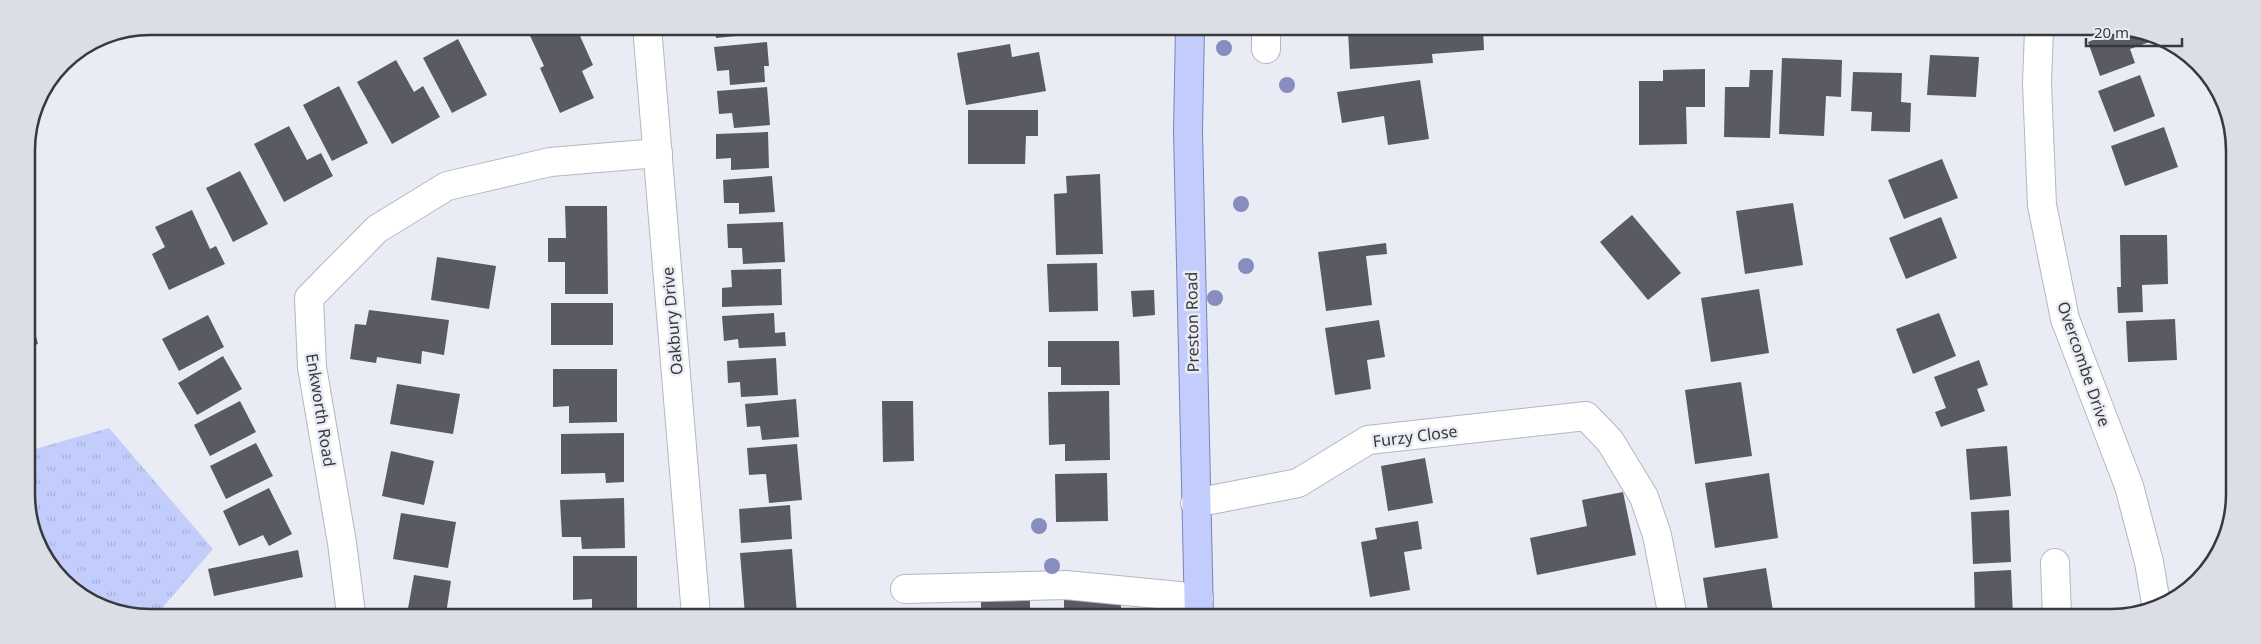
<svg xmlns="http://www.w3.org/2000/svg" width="2261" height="644" viewBox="0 0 2261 644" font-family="'Noto Sans',sans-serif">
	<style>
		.grass { fill: url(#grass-tufts) }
		.building { fill: #595a62 }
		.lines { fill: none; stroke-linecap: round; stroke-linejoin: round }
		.minor-casing { stroke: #b4b7bf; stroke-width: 30 }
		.major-casing { stroke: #7884b8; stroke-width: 30 }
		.minor { stroke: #fff; stroke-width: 28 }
		.major { stroke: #c3cdfd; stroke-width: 28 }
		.tree { fill: #878dbf }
		.labels { text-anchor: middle; stroke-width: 5; stroke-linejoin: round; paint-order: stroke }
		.street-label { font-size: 16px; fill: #38393c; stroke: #e9ecf4 }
		.rim { fill: none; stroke: #38393c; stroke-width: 2.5 }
	</style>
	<defs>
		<pattern id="grass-tufts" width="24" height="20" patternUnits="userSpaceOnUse" patternTransform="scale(1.25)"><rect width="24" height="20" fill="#c2cdfb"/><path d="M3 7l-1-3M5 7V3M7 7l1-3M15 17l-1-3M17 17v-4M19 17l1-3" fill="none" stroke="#a7b1d8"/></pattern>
	</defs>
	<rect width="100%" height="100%" fill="#e9ecf4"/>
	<!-- grass -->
	<g class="grass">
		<polygon points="2221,104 2232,126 2232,242"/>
		<polygon points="109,428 213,549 157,614 118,614 62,581 29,518 28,451"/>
	</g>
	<!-- building -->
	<g class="building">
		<polygon points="526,27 576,27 593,65 582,71 594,98 560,113 540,68 544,66"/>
		<polygon points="715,27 766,28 766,33 716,38"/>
		<polygon points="1366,29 1483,29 1484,50 1432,54 1433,63 1350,69 1348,31"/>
		<polygon points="2097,30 2143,30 2158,39 2130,49 2135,63 2100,76 2088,42 2100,37"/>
		<polygon points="458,39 487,95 452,113 423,58"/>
		<polygon points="767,42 769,66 764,66 765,82 730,85 729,70 717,71 714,47"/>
		<polygon points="1010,44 1012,57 1039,52 1046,91 966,105 957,53"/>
		<polygon points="1930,55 1979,57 1976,97 1927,95"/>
		<polygon points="1782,58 1842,60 1841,97 1826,96 1824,136 1779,134"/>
		<polygon points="396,60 414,92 423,86 440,117 392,144 357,82"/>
		<polygon points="1705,69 1705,107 1686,107 1687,144 1639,145 1639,81 1663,81 1663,70"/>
		<polygon points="1750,70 1773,70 1770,138 1724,137 1725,87 1749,87"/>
		<polygon points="1853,72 1902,73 1901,102 1911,103 1910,132 1871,131 1872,112 1851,111"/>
		<polygon points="2140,75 2155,116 2114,132 2098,91"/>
		<polygon points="1420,80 1429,139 1388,145 1384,116 1342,123 1337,92"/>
		<polygon points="339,86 368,143 332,161 303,105"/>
		<polygon points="767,87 770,125 734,128 732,113 719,114 717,91"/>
		<polygon points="968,110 1038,110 1038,136 1026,136 1025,164 968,164"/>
		<polygon points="289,126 307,160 321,153 333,176 284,202 254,144"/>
		<polygon points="2164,127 2178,167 2125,186 2111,146"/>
		<polygon points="768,132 769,168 731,170 731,158 716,159 716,134"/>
		<polygon points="1942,159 1958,198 1904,219 1888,180"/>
		<polygon points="240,171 268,224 233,242 206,188"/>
		<polygon points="1100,174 1103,254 1056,255 1054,194 1067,193 1066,176"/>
		<polygon points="772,176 775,212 739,214 739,203 724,203 723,180"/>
		<polygon points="1793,203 1803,265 1745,274 1736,211"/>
		<polygon points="565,206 607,206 608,294 565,294 565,262 548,262 548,238 566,238"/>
		<polygon points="192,210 210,249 216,246 225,264 169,290 152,254 165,247 155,227"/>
		<polygon points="1632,215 1681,273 1648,300 1600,242"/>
		<polygon points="1941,217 1957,258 1906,279 1889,238"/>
		<polygon points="783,222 785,262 743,264 742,248 728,248 727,224"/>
		<polygon points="2120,235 2167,235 2168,284 2142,285 2143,312 2118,313 2117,287 2121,287"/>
		<polygon points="1386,243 1387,254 1366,256 1372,305 1326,311 1318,252"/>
		<polygon points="437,257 496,266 489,309 431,300"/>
		<polygon points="1097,263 1098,311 1049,312 1047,264"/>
		<polygon points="781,269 782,305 722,307 722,288 732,287 731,270"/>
		<polygon points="1759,289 1769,353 1711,362 1701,298"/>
		<polygon points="1154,290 1155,315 1133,317 1131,291"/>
		<rect x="551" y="303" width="62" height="42"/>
		<polygon points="369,310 449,320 444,355 422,351 421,364 377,357 376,363 350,359 355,324 366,325"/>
		<polygon points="30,312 38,344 28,347 27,313"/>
		<polygon points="774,313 775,333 785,332 786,346 739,348 738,339 724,341 722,316"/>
		<polygon points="1939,313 1956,356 1913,374 1896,329"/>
		<polygon points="208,315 224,347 179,371 162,339"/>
		<polygon points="2175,319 2177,360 2128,362 2126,321"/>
		<polygon points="1379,320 1385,357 1367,360 1371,389 1335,395 1325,328"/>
		<polygon points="1048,341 1119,341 1120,385 1061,385 1061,367 1048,367"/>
		<polygon points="223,356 242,389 197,415 178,383"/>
		<polygon points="776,358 778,395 741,397 740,382 728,383 727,361"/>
		<polygon points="1979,360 1988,385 1977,389 1985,411 1941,427 1935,412 1946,408 1934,377"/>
		<polygon points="553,369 617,369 617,422 569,423 569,406 553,407"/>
		<polygon points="1741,382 1752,456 1695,464 1685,390"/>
		<polygon points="397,384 460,394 453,434 390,424"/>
		<polygon points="1109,391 1110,460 1065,461 1065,444 1049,445 1048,392"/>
		<polygon points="796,399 799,437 762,440 760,426 747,427 745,404"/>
		<polygon points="240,401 256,432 210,456 194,425"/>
		<polygon points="882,401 913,401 914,461 883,462"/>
		<polygon points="624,433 624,482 606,483 605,473 561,474 561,434"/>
		<polygon points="256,443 273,476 226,499 210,466"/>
		<polygon points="797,444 802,500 769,503 766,474 749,475 747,448"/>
		<polygon points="2007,446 2011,496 1970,500 1966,449"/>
		<polygon points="391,451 434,461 424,505 382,496"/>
		<polygon points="1425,458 1433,503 1388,511 1381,466"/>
		<polygon points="1107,473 1108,521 1056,522 1055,474"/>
		<polygon points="1769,473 1778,538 1715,548 1705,483"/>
		<polygon points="269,488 292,534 269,546 263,535 239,546 223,511"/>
		<polygon points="1623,492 1636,555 1537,575 1530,538 1587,526 1582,500"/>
		<polygon points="624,498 625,548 582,549 581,537 562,537 560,500"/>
		<polygon points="790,505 792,539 741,543 739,509"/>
		<polygon points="2009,510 2011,562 1973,564 1971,512"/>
		<polygon points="401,513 456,522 448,568 393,559"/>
		<polygon points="1418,521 1422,549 1404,552 1410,590 1370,597 1361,542 1377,539 1375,528"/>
		<polygon points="792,549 797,615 745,615 740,553"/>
		<polygon points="298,550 303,577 214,596 208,569"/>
		<polygon points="573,556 637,556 637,615 592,615 592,599 573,600"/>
		<polygon points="1766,568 1774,617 1709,617 1703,578"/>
		<polygon points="2011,570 2013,617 1975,617 1974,572"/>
		<polygon points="414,575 451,581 446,614 407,614"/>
		<polygon points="1064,591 1121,591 1121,616 1064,615"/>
		<rect x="981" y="592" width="49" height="23"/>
		<polygon points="1602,610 1603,616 1573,616 1573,615"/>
	</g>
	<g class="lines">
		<defs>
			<g id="minor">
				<polyline points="647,27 696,615"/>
				<polyline points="1266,29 1266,49"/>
				<polyline points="2039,30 2037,84 2042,205 2065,319 2129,486 2149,562 2156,604"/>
				<polyline points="1195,503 1298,483 1368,440 1586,416 1610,441 1644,497 1657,535 1673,617"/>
				<polyline points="2055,563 2057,617"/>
				<polyline points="905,589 1066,585 1199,598"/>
				<polyline points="351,614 342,543 312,367 309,298 377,229 447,186 550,162 658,153"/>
			</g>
			<polyline id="major" points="1190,28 1188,131 1199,616"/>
		</defs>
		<!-- minor casing -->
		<use href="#minor" class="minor-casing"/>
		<!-- major casing -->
		<use href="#major" class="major-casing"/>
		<!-- minor -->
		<use href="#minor" class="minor"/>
		<!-- major -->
		<use href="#major" class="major"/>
	</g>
	<!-- trees -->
	<g class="tree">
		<circle cx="1224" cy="48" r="8"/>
		<circle cx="1287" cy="85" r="8"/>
		<circle cx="1241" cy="204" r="8"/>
		<circle cx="1246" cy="266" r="8"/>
		<circle cx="1215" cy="298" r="8"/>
		<circle cx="1039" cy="526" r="8"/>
		<circle cx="1052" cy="566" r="8"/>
	</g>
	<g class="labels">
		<!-- street labels -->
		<g class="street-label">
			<text transform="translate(672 321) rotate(-95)" y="6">Oakbury Drive</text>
			<text transform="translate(1192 322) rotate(-91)" y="6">Preston Road</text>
			<text transform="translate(2084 364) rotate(71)" y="6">Overcombe Drive</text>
			<text transform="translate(321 410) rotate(81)" y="6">Enkworth Road</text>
			<text transform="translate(1415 436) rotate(-7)" y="6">Furzy Close</text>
		</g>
	</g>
	<!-- crop -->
	<path d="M0 0H2261V644H0ZM150 35H2111A115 115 0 0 1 2226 150V494A115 115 0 0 1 2111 609H150A115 115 0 0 1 35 494V150A115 115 0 0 1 150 35Z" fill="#dbdee5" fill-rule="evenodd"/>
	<path class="rim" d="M150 35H2111A115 115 0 0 1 2226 150V494A115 115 0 0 1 2111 609H150A115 115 0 0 1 35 494V150A115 115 0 0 1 150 35Z"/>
	<!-- scale -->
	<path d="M2086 38v8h96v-8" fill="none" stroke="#38393c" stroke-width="2.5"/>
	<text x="2094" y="38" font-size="15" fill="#38393c" stroke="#e9ecf4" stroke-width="4" paint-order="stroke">20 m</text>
</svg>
